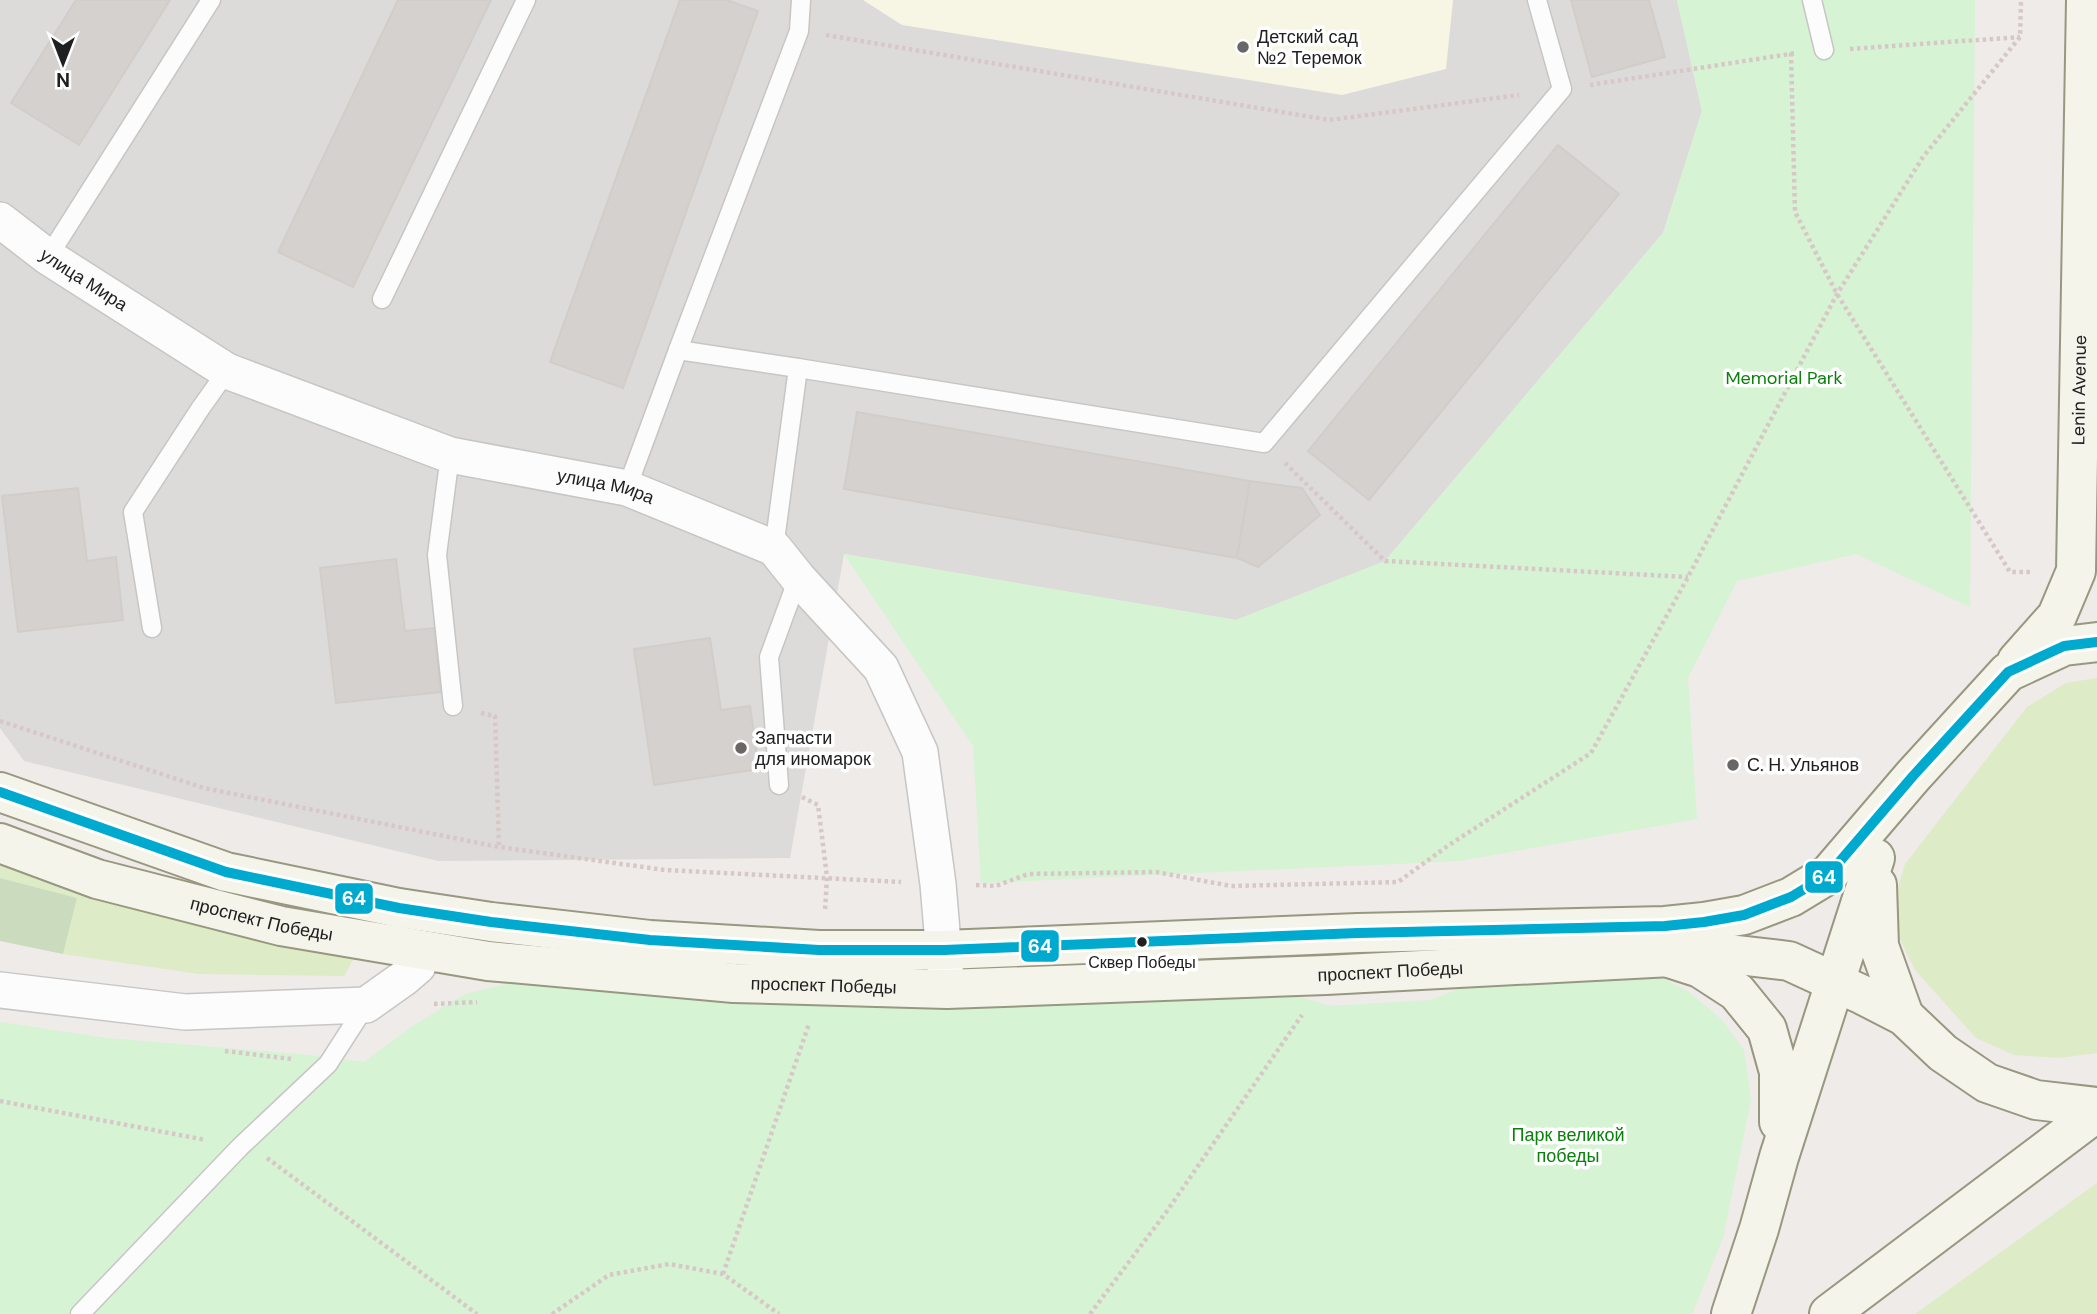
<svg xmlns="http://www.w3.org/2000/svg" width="2097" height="1314" viewBox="0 0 2097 1314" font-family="'DM Sans',sans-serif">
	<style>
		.residential { fill: #dddbda }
		.education { fill: #f7f5e4 }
		.grass { fill: #ddebc6 }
		.forest { fill: #cadcbd }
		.park { fill: #d6f3d4 }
		.building { fill: #d5d1cf; stroke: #d1cdc9; stroke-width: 2 }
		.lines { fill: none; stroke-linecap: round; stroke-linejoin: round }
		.lane-casing { stroke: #c7c6c4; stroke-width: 21 }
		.street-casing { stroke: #c7c6c4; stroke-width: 38 }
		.secondary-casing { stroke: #989780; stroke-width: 42 }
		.path { stroke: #d7c8c7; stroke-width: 4.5; stroke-dasharray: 3.5 3.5; stroke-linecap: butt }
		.lane { stroke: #fcfcfc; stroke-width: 18 }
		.street { stroke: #fcfcfc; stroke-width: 35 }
		.secondary { stroke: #f4f4eb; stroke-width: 38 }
		.bus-1-casing { stroke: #fff; stroke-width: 16 }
		.bus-1 { stroke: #00a9ce; stroke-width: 10 }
		.poi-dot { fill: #686766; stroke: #fff; stroke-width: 2.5 }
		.bus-dot { fill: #202020; stroke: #fff; stroke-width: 2.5 }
		.labels { text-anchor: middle; stroke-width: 7; stroke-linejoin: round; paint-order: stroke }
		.bus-label { font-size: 16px; fill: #202020; stroke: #fff }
		.poi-label { font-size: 18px; fill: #202020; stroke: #fff; text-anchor: start }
		.street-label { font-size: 18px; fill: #202020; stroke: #fff }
		.park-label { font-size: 18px; fill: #0a810c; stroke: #fff }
		.line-badge { stroke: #fff; stroke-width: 2.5 }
		.badge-label { font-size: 19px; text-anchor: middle; font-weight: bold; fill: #fff }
	</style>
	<rect width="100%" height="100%" fill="#eeebe8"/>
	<!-- residential -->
	<polygon class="residential" points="0,0 1677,0 1702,111 1663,233 1385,561 1236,620 844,554 790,858 438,861 24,761 0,728"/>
	<!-- education -->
	<polygon class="education" points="863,0 1453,0 1446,69 1342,95 902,25"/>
	<!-- grass -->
	<g class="grass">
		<polygon points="2097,678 2097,1053 2059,1058 2014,1055 1976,1038 1915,970 1900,939 1895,898 1905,864 2027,707 2066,683"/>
		<polygon points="0,852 103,890 353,960 344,976 199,974 63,954 77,898 0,878"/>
		<polygon points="2097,1183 2097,1314 1915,1314"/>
	</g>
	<!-- forest -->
	<polygon class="forest" points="0,878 77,898 63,954 0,941"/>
	<!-- park -->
	<g class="park">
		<polygon points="1677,0 1975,0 1970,607 1856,554 1737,581 1688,678 1697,819 1459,861 981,883 973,746 844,554 1236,620 1385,561 1663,233 1702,111"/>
		<polygon points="1658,976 1689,992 1722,1020 1744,1050 1751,1100 1723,1238 1692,1314 0,1314 0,1022 107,1038 310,1055 364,1062 414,1025 465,994 515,982 1279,990 1330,1006 1431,1000 1483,979"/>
	</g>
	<!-- building -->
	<g class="building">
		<polygon points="76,0 170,0 79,145 11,103"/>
		<polygon points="398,0 491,0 353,287 278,252"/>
		<polygon points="680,0 727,0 758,11 623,388 550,362"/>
		<polygon points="1571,0 1649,0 1665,57 1592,77"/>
		<polygon points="1558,145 1619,194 1369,500 1308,451"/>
		<polygon points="857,412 1250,481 1237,558 844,489"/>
		<polygon points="1250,481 1302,488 1320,515 1258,567 1237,558"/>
		<polygon points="78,488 87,561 116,557 123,620 18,632 2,496"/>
		<polygon points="396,559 405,631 434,628 441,692 336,703 320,568"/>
		<polygon points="710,638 721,710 750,706 759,769 654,785 634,649"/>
	</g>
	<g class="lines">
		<defs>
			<g id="lane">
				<polyline points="1812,0 1824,50"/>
				<polyline points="48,257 211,0"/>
				<polyline points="382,299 526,0"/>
				<polyline points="798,368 678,350 799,31 801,0"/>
				<polyline points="450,455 437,555 453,706"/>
				<polyline points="627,488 678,350"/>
				<polyline points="774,548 798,368 1264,443 1562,89 1537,0"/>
				<polyline points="152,628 133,512 200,409 227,371"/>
				<polyline points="779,785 769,657 798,578"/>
				<polyline points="80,1314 240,1147 328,1064 366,1005"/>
			</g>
			<g id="street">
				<path id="s1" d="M 0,220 L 48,257 L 227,371 L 450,455 L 627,488 L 774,548 L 798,578 L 881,668 L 920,752 L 938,884 L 946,979"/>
				<polyline points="0,990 185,1012 366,1005 404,978 418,966 422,951"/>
			</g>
			<g id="secondary">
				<path id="s2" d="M 2017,661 L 2057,616 L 2076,571 L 2086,0"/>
				<polyline points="0,792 226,872 399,908 491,922 650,940 819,950 944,950 1358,933 1665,926 1704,922 1744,915 1791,897 1829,874 1913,776 2008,672 2064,646 2097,642"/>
				<path id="s3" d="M 0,843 L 97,879 L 281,926 L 488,961 L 734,983 L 947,989 L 1326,975 L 1729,954 L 1789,961 L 1863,995 L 1904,1016 L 1943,1053 L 1987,1083 L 2036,1100 L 2097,1107"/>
				<polyline points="1877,885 1879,946 1904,1016"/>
				<polyline points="1672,959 1700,968 1737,992 1767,1029 1779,1072 1779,1122"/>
				<polyline points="1731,1314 1759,1229 1779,1157 1875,858"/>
				<polyline points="1829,1314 2097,1112"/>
			</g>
		</defs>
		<!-- lane casing -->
		<use href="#lane" class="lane-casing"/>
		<!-- street casing -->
		<use href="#street" class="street-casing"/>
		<!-- secondary casing -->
		<use href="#secondary" class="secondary-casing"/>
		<!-- path -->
		<g class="path">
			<polyline points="826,35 1329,120 1519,95"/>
			<polyline points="1850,49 2020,37"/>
			<polyline points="1791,53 1795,212 1837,294 2010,572 2033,572"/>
			<polyline points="1590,85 1796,53"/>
			<polyline points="1285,463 1385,561 1688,577"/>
			<polyline points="481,713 495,716 499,847"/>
			<polyline points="0,721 204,788 499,847 665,870 901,882"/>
			<polyline points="802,797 818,805 827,877 825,911"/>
			<polyline points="976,885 996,886 1028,874 1156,872 1231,886 1398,882 1449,845 1591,753 1688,577 1837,294 1923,157 2020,37 2021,0"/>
			<polyline points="434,1004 477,1002"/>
			<polyline points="225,1051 292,1059"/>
			<polyline points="0,1101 206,1140"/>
			<polyline points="267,1158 477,1314"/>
			<polyline points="723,1274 809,1024"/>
			<polyline points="552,1314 609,1275 669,1264 723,1274 779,1314"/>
			<polyline points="1090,1314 1167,1211 1302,1015"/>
		</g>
		<!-- lane -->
		<use href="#lane" class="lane"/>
		<!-- street -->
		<use href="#street" class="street"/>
		<!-- secondary -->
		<use href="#secondary" class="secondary"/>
		<defs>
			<polyline id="bus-1" points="0,792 226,872 399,908 491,922 650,940 819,950 944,950 1358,933 1665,926 1704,922 1744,915 1791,897 1829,874 1913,776 2008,672 2064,646 2097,642"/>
		</defs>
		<!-- bus-1 casing -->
		<use href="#bus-1" class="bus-1-casing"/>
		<!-- bus-1 -->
		<use href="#bus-1" class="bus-1"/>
	</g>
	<!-- markers -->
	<g class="poi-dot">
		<circle cx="1243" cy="47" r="7"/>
		<circle cx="741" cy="748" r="7"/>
		<circle cx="1733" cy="765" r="7"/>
	</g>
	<circle class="bus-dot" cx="1142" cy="942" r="6"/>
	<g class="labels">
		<!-- bus labels -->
		<g class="bus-label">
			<text x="1142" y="968">Сквер Победы</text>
		</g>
		<!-- poi labels -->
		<g class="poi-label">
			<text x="1257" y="43">Детский сад<tspan x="1257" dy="21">№2 Теремок</tspan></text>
			<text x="755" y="744">Запчасти<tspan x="755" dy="21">для иномарок</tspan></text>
			<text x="1747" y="771">С. Н. Ульянов</text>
		</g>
		<!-- street labels -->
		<g class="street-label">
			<text dy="6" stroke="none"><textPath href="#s1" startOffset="103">улица Мира</textPath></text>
			<text dy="6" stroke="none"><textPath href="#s2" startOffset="290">Lenin Avenue</textPath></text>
			<text dy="6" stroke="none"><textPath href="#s1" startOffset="670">улица Мира</textPath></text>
			<text dy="6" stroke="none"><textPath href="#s3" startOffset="273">проспект Победы</textPath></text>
			<text dy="6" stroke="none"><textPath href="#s3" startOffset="1407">проспект Победы</textPath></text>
			<text dy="6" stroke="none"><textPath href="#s3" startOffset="840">проспект Победы</textPath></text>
		</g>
		<!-- park labels -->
		<g class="park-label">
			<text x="1784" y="384">Memorial Park</text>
			<text x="1568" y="1141">Парк великой<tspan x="1568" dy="21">победы</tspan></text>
		</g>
	</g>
	<g class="line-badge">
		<rect x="1804" y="860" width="40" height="34" rx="7" fill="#00a9ce"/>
		<rect x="334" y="882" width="40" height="33" rx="7" fill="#00a9ce"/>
		<rect x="1020" y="929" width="40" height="34" rx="7" fill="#00a9ce"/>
	</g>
	<g class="badge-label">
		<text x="1824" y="884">64</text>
		<text x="354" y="905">64</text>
		<text x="1040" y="953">64</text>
	</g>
	<!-- north arrow -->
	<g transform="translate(63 63) rotate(180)" stroke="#ffffff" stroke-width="5" paint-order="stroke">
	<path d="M0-5L12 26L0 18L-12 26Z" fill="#202020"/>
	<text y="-10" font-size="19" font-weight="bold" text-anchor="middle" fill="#202020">N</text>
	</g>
</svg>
